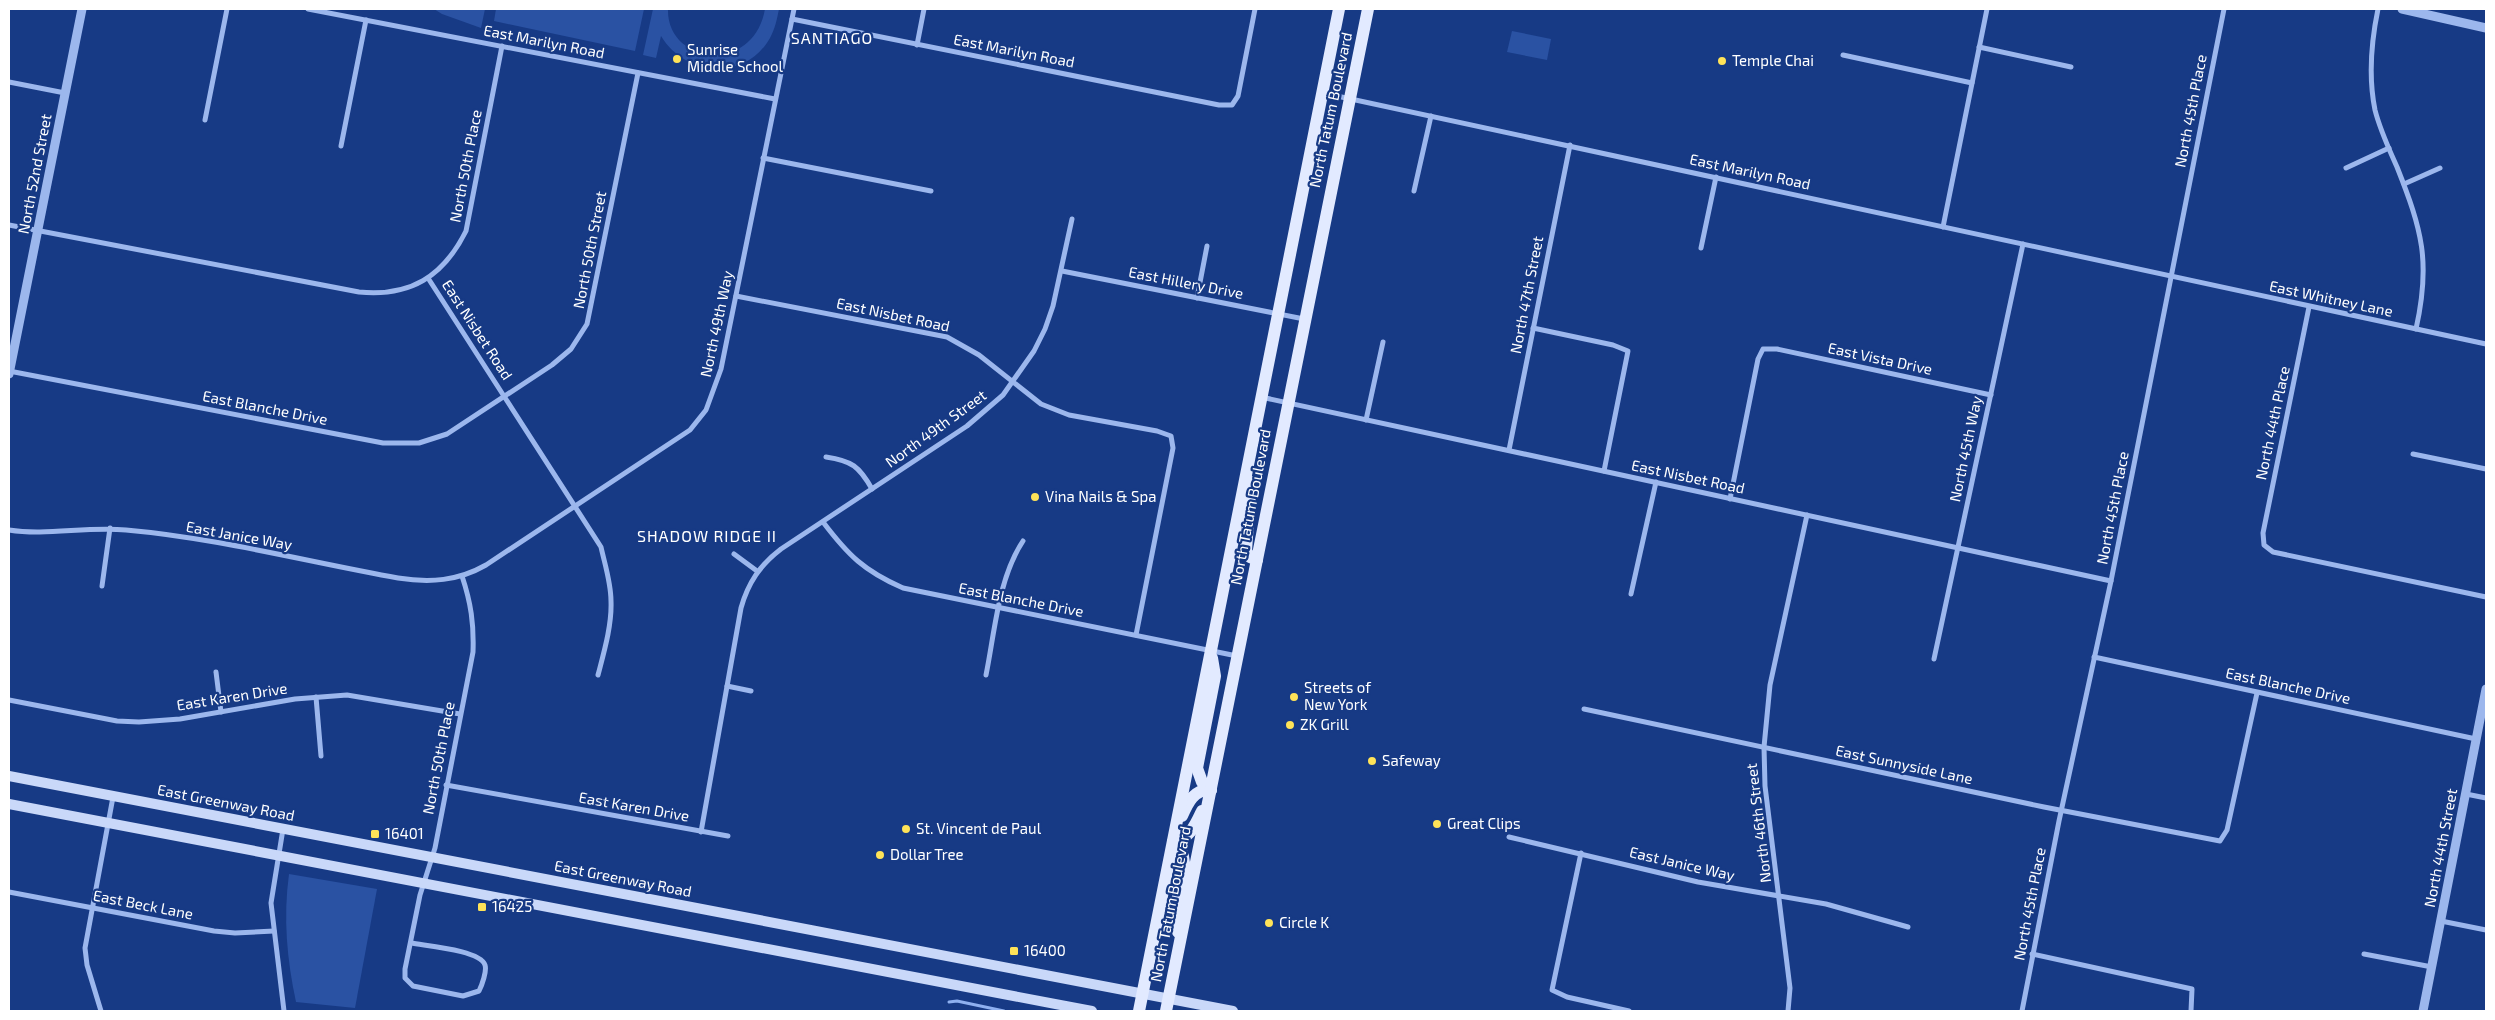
<svg xmlns="http://www.w3.org/2000/svg" width="2495" height="1020" viewBox="0 0 2495 1020" font-family="'Exo 2',sans-serif">
	<style>
		.green { fill: #2a52a3 }
		.lines { fill: none; stroke-linecap: round; stroke-linejoin: round }
		.stream { stroke: #8eb0f0; stroke-width: 3 }
		.minor { stroke: #9cb7ed; stroke-width: 5 }
		.tertiary { stroke: #9cb7ed; stroke-width: 9 }
		.secondary { stroke: #c9d8f9; stroke-width: 10 }
		.primary { stroke: #e2eaff; stroke-width: 12 }
		.poi-dot { fill: #ffe358; stroke: #173a85; stroke-width: 2 }
		.labels { text-anchor: middle; stroke-width: 4.5; stroke-linejoin: round; paint-order: stroke }
		.street-label { font-size: 15px; fill: #fff; stroke: #173a85 }
		.poi-label { font-size: 15px; fill: #fff; stroke: #173a85; text-anchor: start }
		.neighbourhood-label { font-size: 16px; letter-spacing: 1px; fill: #fff; stroke: #173a85 }
	</style>
	<rect width="100%" height="100%" fill="#173a85"/>
	<!-- green -->
	<g class="green">
		<polygon points="434,9 485,9 481,28 442,14"/>
		<polygon points="496,9 644,9 635,51 494,21"/>
		<path d="M 653,9 L 668,9 C 666,64 753,76 765,9 L 779,9 C 777,19 775,29 770,38 C 745,82 685,76 661,36 L 656,58 L 643,55 Z"/>
		<polygon points="1512,31 1551,39 1547,60 1507,52"/>
		<path d="M 289,874 L 377,889 L 355,1008 L 296,1002 C 287,960 283,918 289,874 Z"/>
	</g>
	<g class="lines">
		<!-- stream -->
		<polyline class="stream" points="949,1002 957,1001 1004,1011"/>
		<!-- minor -->
		<g class="minor">
			<polyline points="308,9 775,99"/>
			<path d="M 2378,9 C 2371,43 2368,76 2375,110 C 2380,130 2389,149 2397,167 C 2422,230 2431,262 2416,329"/>
			<polyline points="792,19 1219,105 1232,105 1238,96 1255,9"/>
			<polyline points="917,45 924,9"/>
			<polyline points="1979,47 2071,67"/>
			<polyline points="1843,55 1972,83"/>
			<polyline points="9,82 65,93"/>
			<polyline points="1323,93 2486,344"/>
			<polyline points="205,120 227,9"/>
			<polyline points="341,146 366,20"/>
			<polyline points="763,158 931,191"/>
			<polyline points="2346,168 2389,148"/>
			<polyline points="2404,184 2440,168"/>
			<polyline points="1414,191 1431,116"/>
			<path d="M 9,225 L 359,292 C 410,297 443,277 466,231 L 502,46"/>
			<polyline points="1943,227 1987,9"/>
			<polyline points="1701,248 1716,177"/>
			<polyline points="1062,271 1304,319"/>
			<path d="M 428,278 L 601,547 C 605,565 611,583 611,601 C 612,625 604,652 598,675"/>
			<polyline points="736,296 947,337 979,355 1041,404 1069,415 1157,431 1171,436 1173,448 1136,635"/>
			<polyline points="1197,298 1207,246"/>
			<polyline points="2309,307 2263,533 2264,545 2273,552 2486,597"/>
			<polyline points="1533,328 1613,345 1628,351 1604,471"/>
			<polyline points="9,371 383,443 419,443 447,434 552,365 571,349 587,324 638,73"/>
			<polyline points="1261,397 2111,581"/>
			<polyline points="1366,420 1383,342"/>
			<polyline points="1509,450 1570,145"/>
			<polyline points="2413,454 2486,469"/>
			<path d="M 826,457 C 852,461 859,466 872,489"/>
			<polyline points="1730,499 1758,359 1763,349 1777,349 1991,395"/>
			<path d="M 823,522 C 848,555 864,571 903,588 L 1237,656"/>
			<path d="M 9,530 C 47,536 87,526 126,530 C 217,538 308,562 398,578 C 430,583 458,581 486,565 L 690,430 L 706,410 L 721,369 L 794,9"/>
			<polyline points="734,554 757,571"/>
			<polyline points="102,586 110,528"/>
			<polyline points="1631,594 1656,482"/>
			<polyline points="2094,657 2476,739"/>
			<polyline points="1934,659 2023,244"/>
			<polyline points="216,672 221,712"/>
			<path d="M 986,675 C 995,631 998,579 1023,541"/>
			<polyline points="727,686 751,691"/>
			<polyline points="316,697 321,756"/>
			<polyline points="9,700 117,721 139,722 180,719 295,699 347,695 460,714"/>
			<polyline points="1584,709 2044,807 2220,841 2227,830 2257,693"/>
			<polyline points="446,785 728,836"/>
			<polyline points="2466,794 2486,798"/>
			<polyline points="283,829 271,903 284,1011"/>
			<path d="M 701,832 L 741,608 C 748,583 760,565 781,549 L 967,426 L 1003,395 L 1034,351 L 1045,329 L 1053,306 L 1072,219"/>
			<polyline points="1509,837 1698,882 1826,904 1908,927"/>
			<polyline points="1581,853 1552,990 1567,997 1629,1011"/>
			<polyline points="9,892 214,931 235,933 274,931"/>
			<polyline points="2441,921 2486,930"/>
			<path d="M 411,943 C 426,946 480,950 485,965 C 487,971 482,985 479,991 L 463,996 L 413,986 L 405,978 L 405,969 L 420,895 L 435,848 L 473,652 C 474,624 471,603 462,576"/>
			<polyline points="2032,954 2192,989 2191,1011"/>
			<polyline points="2364,954 2432,967"/>
			<polyline points="101,1011 87,965 85,948 113,797"/>
			<polyline points="1788,1011 1790,988 1765,786 1764,747 1770,685 1807,515"/>
			<polyline points="2022,1011 2059,821 2111,581 2224,9"/>
		</g>
		<!-- tertiary -->
		<g class="tertiary">
			<polyline points="2402,9 2486,28"/>
			<polyline points="9,374 82,9"/>
			<polyline points="2423,1011 2486,689"/>
		</g>
		<!-- secondary -->
		<g class="secondary">
			<polyline points="9,776 1233,1011"/>
			<polyline points="9,804 1092,1011"/>
		</g>
		<!-- primary -->
		<g class="primary">
			<polyline points="1249,481 1250,494 1246,551 1250,557 1257,560"/>
			<polyline points="1211,790 1202,782 1197,768 1215,676 1212,658"/>
			<path d="M 1182,816 C 1188,802 1194,789 1211,790"/>
			<path d="M 1173,842 C 1195,859 1178,885 1176,908 C 1176,916 1177,924 1178,932"/>
			<path d="M 1173,842 C 1190,838 1195,826 1202,811"/>
			<polyline points="1139,1011 1339,9"/>
			<polyline points="1166,1011 1368,9"/>
		</g>
	</g>
	<!-- markers -->
	<g class="poi-dot">
		<circle cx="677" cy="59" r="5"/>
		<circle cx="1722" cy="61" r="5"/>
		<circle cx="1035" cy="497" r="5"/>
		<circle cx="1294" cy="697" r="5"/>
		<circle cx="1290" cy="725" r="5"/>
		<circle cx="1372" cy="761" r="5"/>
		<circle cx="1437" cy="824" r="5"/>
		<circle cx="906" cy="829" r="5"/>
		<rect x="370" y="829" width="10" height="10" rx="2.5"/>
		<circle cx="880" cy="855" r="5"/>
		<rect x="477" y="902" width="10" height="10" rx="2.5"/>
		<circle cx="1269" cy="923" r="5"/>
		<rect x="1009" y="946" width="10" height="10" rx="2.5"/>
	</g>
	<g class="labels">
		<!-- street labels -->
		<g class="street-label">
			<text transform="translate(544 42) rotate(11)" y="5">East Marilyn Road</text>
			<text transform="translate(1014 51) rotate(11)" y="5">East Marilyn Road</text>
			<text transform="translate(1331 110) rotate(-78)" y="5">North Tatum Boulevard</text>
			<text transform="translate(2191 111) rotate(-79)" y="5">North 45th Place</text>
			<text transform="translate(466 166) rotate(-79)" y="5">North 50th Place</text>
			<text transform="translate(1750 172) rotate(12)" y="5">East Marilyn Road</text>
			<text transform="translate(35 174) rotate(-79)" y="5">North 52nd Street</text>
			<text transform="translate(590 250) rotate(-79)" y="5">North 50th Street</text>
			<text transform="translate(1186 283) rotate(11)" y="5">East Hillery Drive</text>
			<text transform="translate(1527 295) rotate(-79)" y="5">North 47th Street</text>
			<text transform="translate(2331 299) rotate(12)" y="5">East Whitney Lane</text>
			<text transform="translate(893 315) rotate(12)" y="5">East Nisbet Road</text>
			<text transform="translate(717 324) rotate(-78)" y="5">North 49th Way</text>
			<text transform="translate(477 330) rotate(57)" y="5">East Nisbet Road</text>
			<text transform="translate(1880 359) rotate(12)" y="5">East Vista Drive</text>
			<text transform="translate(265 408) rotate(11)" y="5">East Blanche Drive</text>
			<text transform="translate(2273 423) rotate(-78)" y="5">North 44th Place</text>
			<text transform="translate(936 429) rotate(-36)" y="5">North 49th Street</text>
			<text transform="translate(1966 449) rotate(-78)" y="5">North 45th Way</text>
			<text transform="translate(1688 477) rotate(12)" y="5">East Nisbet Road</text>
			<text transform="translate(1251 507) rotate(-79)" y="5">North Tatum Boulevard</text>
			<text transform="translate(2113 508) rotate(-79)" y="5">North 45th Place</text>
			<text transform="translate(239 536) rotate(10)" y="5">East Janice Way</text>
			<text transform="translate(1021 600) rotate(11)" y="5">East Blanche Drive</text>
			<text transform="translate(2288 686) rotate(12)" y="5">East Blanche Drive</text>
			<text transform="translate(232 697) rotate(-9)" y="5">East Karen Drive</text>
			<text transform="translate(439 758) rotate(-79)" y="5">North 50th Place</text>
			<text transform="translate(1904 765) rotate(12)" y="5">East Sunnyside Lane</text>
			<text transform="translate(226 803) rotate(11)" y="5">East Greenway Road</text>
			<text transform="translate(634 807) rotate(10)" y="5">East Karen Drive</text>
			<text transform="translate(1759 823) rotate(-97)" y="5">North 46th Street</text>
			<text transform="translate(2441 848) rotate(-79)" y="5">North 44th Street</text>
			<text transform="translate(1682 864) rotate(13)" y="5">East Janice Way</text>
			<text transform="translate(623 879) rotate(11)" y="5">East Greenway Road</text>
			<text transform="translate(1171 904) rotate(-79)" y="5">North Tatum Boulevard</text>
			<text transform="translate(2030 904) rotate(-79)" y="5">North 45th Place</text>
			<text transform="translate(143 905) rotate(11)" y="5">East Beck Lane</text>
		</g>
		<!-- poi labels -->
		<g class="poi-label">
			<text x="687" y="55">Sunrise<tspan x="687" dy="17">Middle School</tspan></text>
			<text x="1732" y="66">Temple Chai</text>
			<text x="1045" y="502">Vina Nails &amp; Spa</text>
			<text x="1304" y="693">Streets of<tspan x="1304" dy="17">New York</tspan></text>
			<text x="1300" y="730">ZK Grill</text>
			<text x="1382" y="766">Safeway</text>
			<text x="1447" y="829">Great Clips</text>
			<text x="916" y="834">St. Vincent de Paul</text>
			<text x="385" y="839">16401</text>
			<text x="890" y="860">Dollar Tree</text>
			<text x="492" y="912">16425</text>
			<text x="1279" y="928">Circle K</text>
			<text x="1024" y="956">16400</text>
		</g>
		<!-- neighbourhood labels -->
		<g class="neighbourhood-label">
			<text x="832" y="44">SANTIAGO</text>
			<text x="707" y="542">SHADOW RIDGE II</text>
		</g>
	</g>
	<!-- border -->
	<rect width="2495" height="1020" fill="none" stroke="#ffffff" stroke-width="20"/>
</svg>
